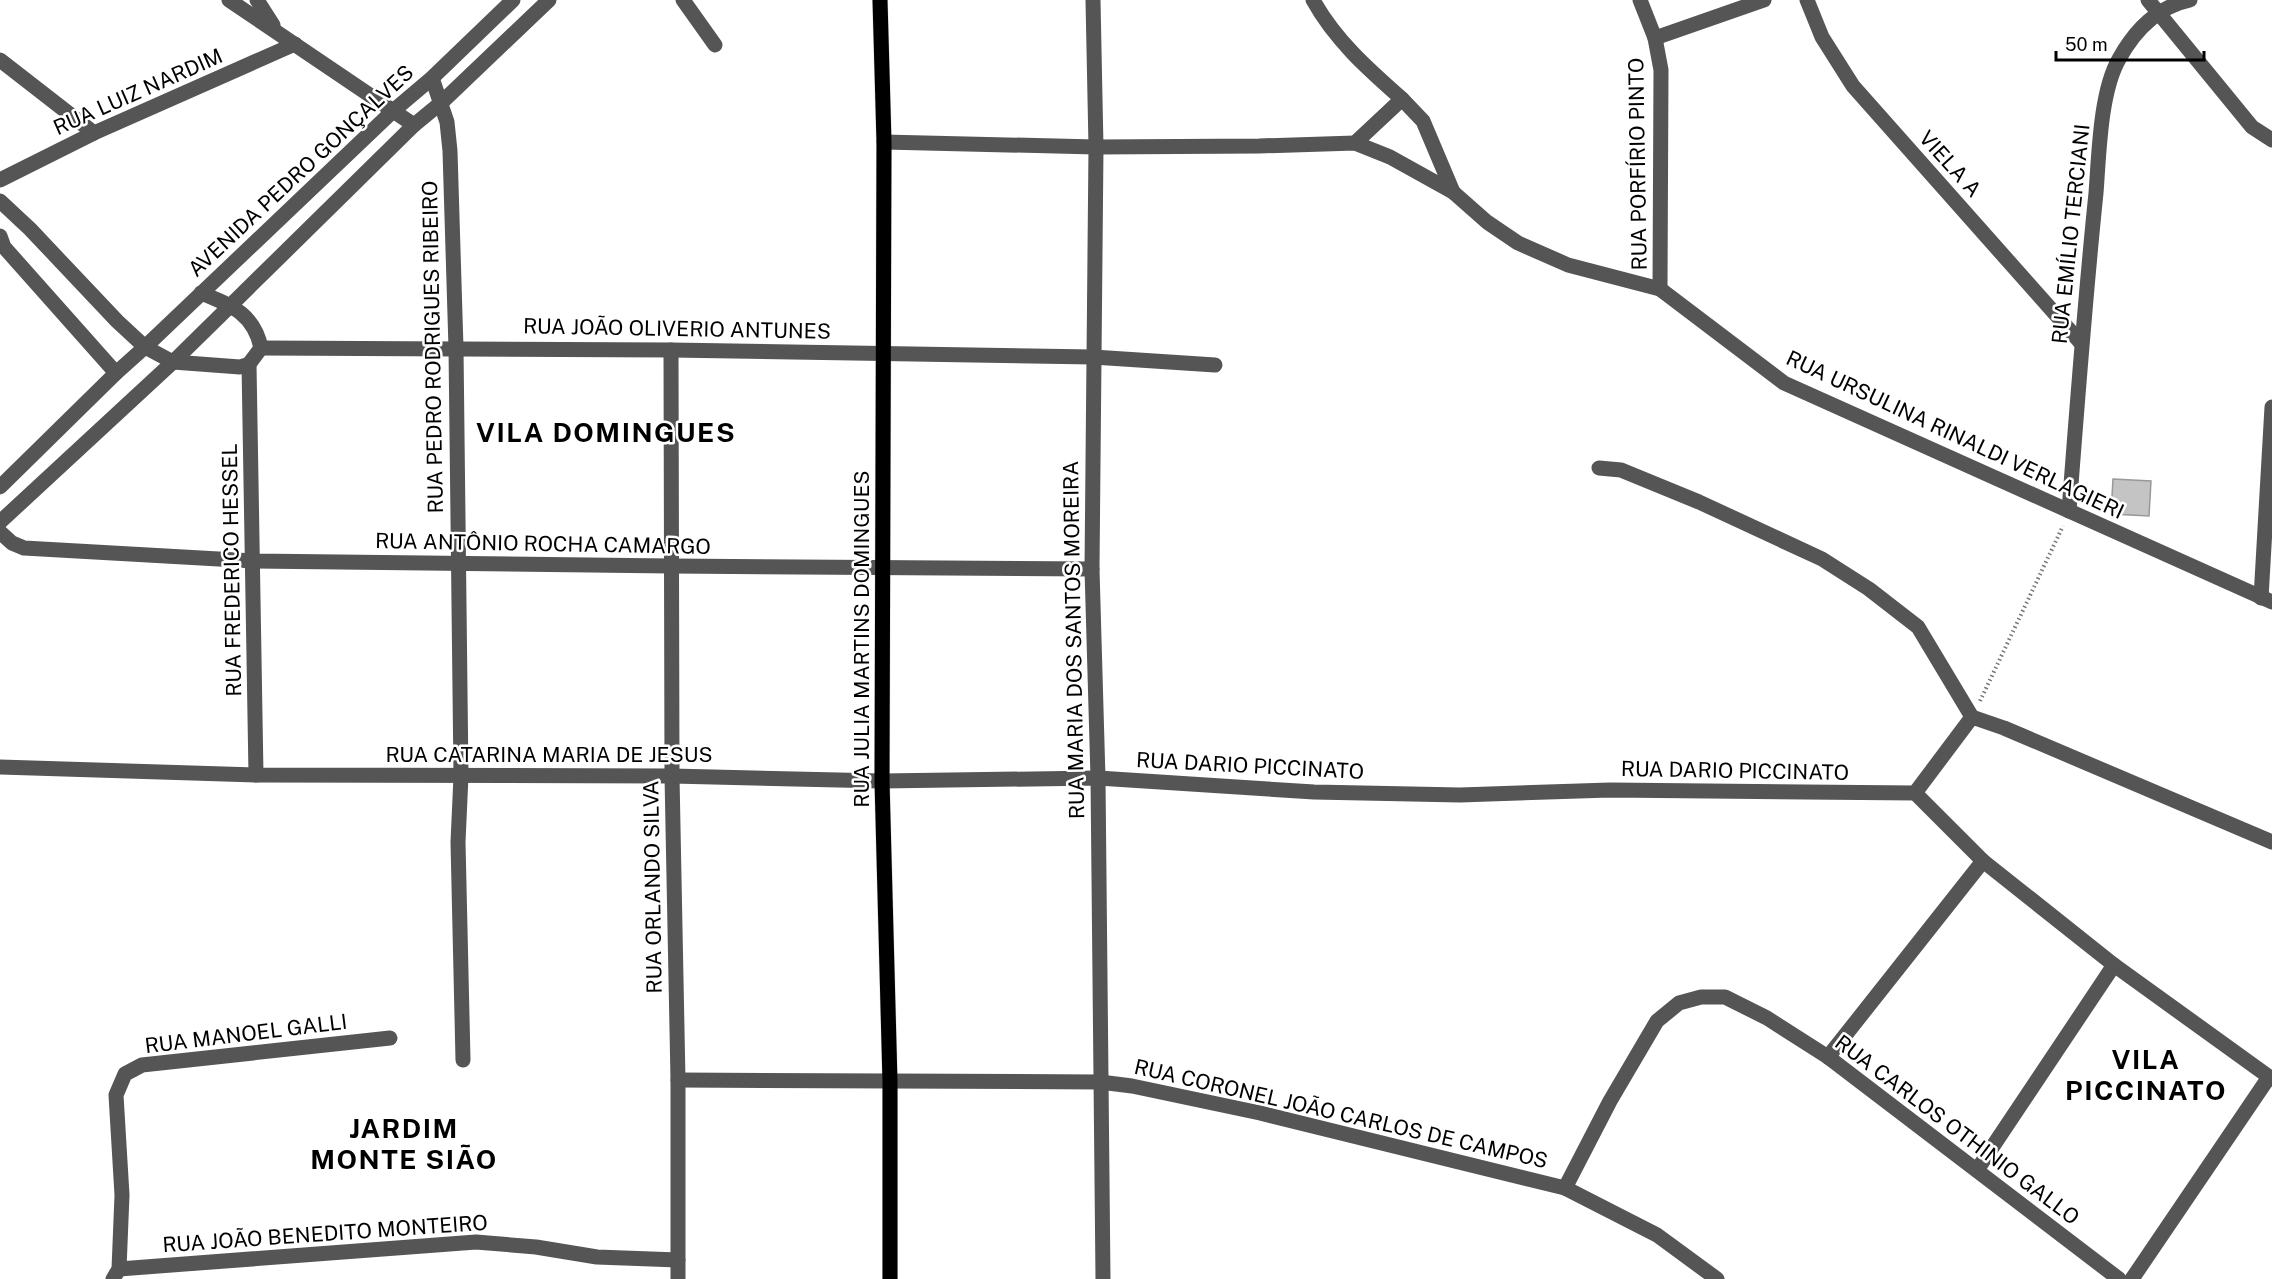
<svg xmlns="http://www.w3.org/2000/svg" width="2272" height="1279" viewBox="0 0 2272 1279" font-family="'Public Sans',sans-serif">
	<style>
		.building { fill: #c4c4c4; stroke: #999; stroke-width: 1.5 }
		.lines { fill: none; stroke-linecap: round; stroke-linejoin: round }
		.major-casing { stroke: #dbdbdb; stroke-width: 16 }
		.path { stroke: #777; stroke-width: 4; stroke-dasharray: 1.5 3; stroke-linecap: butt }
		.minor { stroke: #555; stroke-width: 15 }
		.major { stroke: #000; stroke-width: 15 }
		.labels { text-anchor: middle; stroke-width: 5; stroke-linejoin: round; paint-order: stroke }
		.street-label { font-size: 21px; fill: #000; stroke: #fff }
		.district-label { font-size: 27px; font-weight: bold; letter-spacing: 1.5px; fill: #000; stroke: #fff }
	</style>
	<rect width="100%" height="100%" fill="#fff"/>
	<!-- building -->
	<polygon class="building" points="2113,479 2151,481 2149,516 2111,514"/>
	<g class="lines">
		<defs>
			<polyline id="major" points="880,0 884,142 882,781 890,1082 890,1279"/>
		</defs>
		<!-- major casing -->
		<use href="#major" class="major-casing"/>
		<!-- path -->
		<polyline class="path" points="1980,701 2063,526"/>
		<!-- minor -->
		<g class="minor">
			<polyline points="229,0 414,125"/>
			<polyline points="257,0 273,25"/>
			<polyline points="683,0 715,45"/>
			<polyline points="1093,0 1096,147 1092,569 1098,778 1103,1279"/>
			<path d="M 1313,0 C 1335,40 1368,69 1402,99"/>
			<polyline points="1640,0 1655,38 1764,0"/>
			<polyline points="1807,0 1822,37 1853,86 2081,343"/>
			<polyline points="2148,0 2252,127 2272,140"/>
			<polyline points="1655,38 1661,70 1660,289"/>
			<polyline points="0,60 94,133"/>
			<polyline points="432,78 447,122 450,151 456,348 461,776 458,842 463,1060"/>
			<polyline points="884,142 1096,147 1259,146 1355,143 1390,157 1453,192 1487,222 1518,243 1568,265 1660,289 1784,383 2272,602"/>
			<polyline points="1355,143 1402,99 1423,121 1453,192"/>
			<polyline points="0,180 94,133 295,44"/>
			<path d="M 0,201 L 30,229 L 117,321 L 145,347 L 173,362 L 240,367 L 249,364 L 261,348 C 254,313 230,305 201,293"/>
			<polyline points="0,236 4,247 116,373"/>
			<polyline points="261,348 671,350 1093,357 1215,365"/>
			<polyline points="671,350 672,776 678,1080 678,1279"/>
			<polyline points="249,364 256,775"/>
			<polyline points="1599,468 1621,470 1699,502 1822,559 1869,589 1918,627 1972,717"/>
			<polyline points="0,487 116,373 145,347 393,111 432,78 513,0"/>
			<path d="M 2069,511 C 2077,405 2085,299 2096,193 C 2099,155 2100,92 2119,59 C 2135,30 2157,7 2190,0"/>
			<polyline points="0,522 173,362 414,125 442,102 549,0"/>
			<polyline points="0,532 12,543 24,548 254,561 671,566 1092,569"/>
			<polyline points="2261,598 2272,407"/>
			<polyline points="0,767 256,775 672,776 882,781 1098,778 1314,792 1460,795 1610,790 1915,793 1983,861 2114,965 2272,1079"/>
			<polyline points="1915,793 1972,717 2004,728 2272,842"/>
			<polyline points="1828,1057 1983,861"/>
			<polyline points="678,1080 1100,1082 1132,1086 1260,1113 1565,1188 1657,1235 1717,1279"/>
			<polyline points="1977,1170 2114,965"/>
			<polyline points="1565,1188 1610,1101 1657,1021 1679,1003 1701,997 1725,997 1767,1018 1828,1057 2119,1279"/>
			<polyline points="119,1269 476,1242 536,1247 597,1257 678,1260"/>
			<polyline points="113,1279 119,1269 122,1195 116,1095 125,1074 142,1065 390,1038"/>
			<polyline points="2132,1279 2269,1077"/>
		</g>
		<!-- major -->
		<use href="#major" class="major"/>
	</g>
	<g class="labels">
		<!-- street labels -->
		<g class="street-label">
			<text transform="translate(138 92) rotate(-24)" y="7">RUA LUIZ NARDIM</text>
			<text transform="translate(1638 164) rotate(-91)" y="7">RUA PORFÍRIO PINTO</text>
			<text transform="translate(1950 164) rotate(48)" y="7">VIELA A</text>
			<text transform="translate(301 171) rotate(-43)" y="7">AVENIDA PEDRO GONÇALVES</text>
			<text transform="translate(2071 234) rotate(-84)" y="7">RUA EMÍLIO TERCIANI</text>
			<text transform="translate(677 329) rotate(1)" y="7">RUA JOÃO OLIVERIO ANTUNES</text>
			<text transform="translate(433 347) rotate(-91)" y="7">RUA PEDRO RODRIGUES RIBEIRO</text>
			<text transform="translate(1955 435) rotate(25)" y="7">RUA URSULINA RINALDI VERLAGIERI</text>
			<text transform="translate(543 544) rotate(1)" y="7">RUA ANTÔNIO ROCHA CAMARGO</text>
			<text transform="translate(232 570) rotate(-91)" y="7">RUA FREDERICO HESSEL</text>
			<text transform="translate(862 639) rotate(-90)" y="7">RUA JULIA MARTINS DOMINGUES</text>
			<text transform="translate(1074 640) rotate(-91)" y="7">RUA MARIA DOS SANTOS MOREIRA</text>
			<text x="549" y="762">RUA CATARINA MARIA DE JESUS</text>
			<text transform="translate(1250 766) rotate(3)" y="7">RUA DARIO PICCINATO</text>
			<text transform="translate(1735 771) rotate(1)" y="7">RUA DARIO PICCINATO</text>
			<text transform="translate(653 887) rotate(-91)" y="7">RUA ORLANDO SILVA</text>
			<text transform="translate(246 1034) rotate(-7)" y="7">RUA MANOEL GALLI</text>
			<text transform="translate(1341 1114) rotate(13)" y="7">RUA CORONEL JOÃO CARLOS DE CAMPOS</text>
			<text transform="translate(1957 1130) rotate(37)" y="7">RUA CARLOS OTHINIO GALLO</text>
			<text transform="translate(325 1234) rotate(-4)" y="7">RUA JOÃO BENEDITO MONTEIRO</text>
		</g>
		<!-- district labels -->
		<g class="district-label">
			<text x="606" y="442">VILA DOMINGUES</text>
			<text x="2146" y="1069">VILA<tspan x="2146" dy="31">PICCINATO</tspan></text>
			<text x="404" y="1138">JARDIM<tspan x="404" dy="31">MONTE SIÃO</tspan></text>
		</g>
	</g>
	<!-- scale -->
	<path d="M2056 51v9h148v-9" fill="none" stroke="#000000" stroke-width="3"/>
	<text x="2065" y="51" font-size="18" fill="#000000" stroke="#ffffff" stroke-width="4.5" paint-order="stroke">50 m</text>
</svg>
